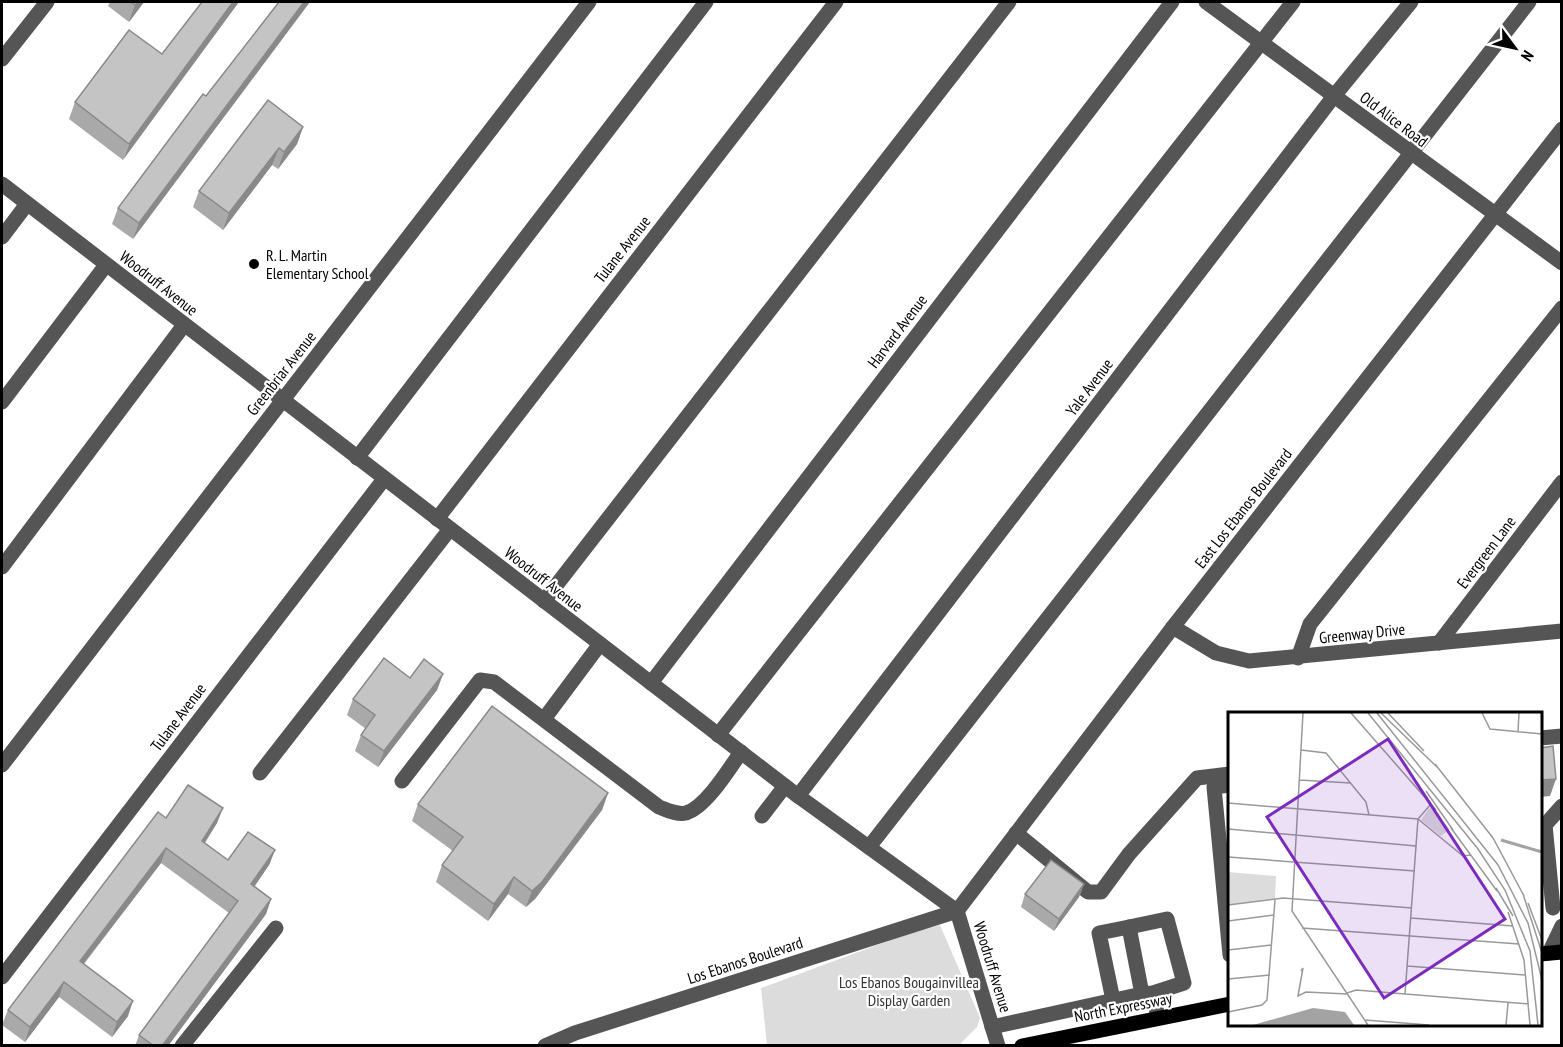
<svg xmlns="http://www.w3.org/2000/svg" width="1563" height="1047" viewBox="0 0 1563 1047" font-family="'PT Sans Narrow',sans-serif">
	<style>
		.green { fill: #dcdcdc }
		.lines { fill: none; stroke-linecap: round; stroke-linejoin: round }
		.minor { stroke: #555; stroke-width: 15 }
		.major { stroke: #000; stroke-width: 15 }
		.wall { fill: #a9a9a9 }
		.shaded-wall { fill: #898989 }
		.building { fill: #c4c4c4; stroke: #898989; stroke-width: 1.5 }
		.poi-dot { fill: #000; stroke: #fff; stroke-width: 2 }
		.labels { text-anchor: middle; stroke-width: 4.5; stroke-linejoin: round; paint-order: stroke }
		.street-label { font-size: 16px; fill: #000; stroke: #fff }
		.poi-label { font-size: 16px; fill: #000; stroke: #fff; text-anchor: start }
		.park-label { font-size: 16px; fill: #333; stroke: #fff }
		.inset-river { fill: none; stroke: #a3a3a3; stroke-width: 3 }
		.inset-road { fill: none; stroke: #999; stroke-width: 1.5 }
		.view { fill: #7b2cbf; fill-opacity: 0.15; stroke: #7b2cbf; stroke-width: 3 }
		.inset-edge { fill: none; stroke: #000; stroke-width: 3 }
	</style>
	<rect width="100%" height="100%" fill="#fff"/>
	<!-- green -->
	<polygon class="green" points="940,925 980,1018 977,1027 959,1045 767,1045 761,988 912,932"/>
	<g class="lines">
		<!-- minor -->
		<g class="minor">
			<polyline points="1206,2 1562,263"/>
			<polyline points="2,59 47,2"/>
			<polyline points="2,184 798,796 957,911 998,1046"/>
			<polyline points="2,237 27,204"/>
			<polyline points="2,402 106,265"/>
			<polyline points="357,458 706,2"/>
			<polyline points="437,519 836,2"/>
			<polyline points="2,567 184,325"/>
			<polyline points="544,601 1009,2"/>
			<polyline points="1173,627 1216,653 1249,661 1562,631"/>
			<polyline points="1439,643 1562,482"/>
			<polyline points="1298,658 1310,624 1562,308"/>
			<polyline points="651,683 1172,2"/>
			<polyline points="544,719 600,644"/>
			<polyline points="718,735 1293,2"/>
			<polyline points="1540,738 1562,736"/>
			<polyline points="2,765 589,2"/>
			<polyline points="260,773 450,529"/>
			<path d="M 402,781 L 480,680 L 494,682 L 659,807 C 667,810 677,815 686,813 C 706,807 729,769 741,752"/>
			<polyline points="1230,785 1214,787 1230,955"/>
			<polyline points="798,796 1334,96 1411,2"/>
			<polyline points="762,816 785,786"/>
			<polyline points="1016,833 1088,892 1101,892 1129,854 1197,778 1230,774"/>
			<polyline points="869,847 1529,2"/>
			<polyline points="1553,908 1545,825 1562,806"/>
			<polyline points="957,911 1173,627 1562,129"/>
			<polyline points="1549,953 1562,926"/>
			<polyline points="2,977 384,479"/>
			<polyline points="1153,993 1142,994 1129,927 1167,919 1184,983 1153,993 1158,1018"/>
			<polyline points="1113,1000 1099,933 1129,927"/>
			<polyline points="992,1027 1142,994"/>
			<polyline points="182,1046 276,928"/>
			<polyline points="545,1046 575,1033 957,911"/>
		</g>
		<!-- major -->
		<g class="major">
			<polyline points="1540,954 1562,952"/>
			<polyline points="1022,1046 1230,1004"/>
		</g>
	</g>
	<!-- wall -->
	<g class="wall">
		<polygon points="110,2 144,2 129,22 108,6"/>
		<polygon points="162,54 123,160 69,119 75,102"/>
		<polygon points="206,96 133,239 112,224 118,208"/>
		<polygon points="303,127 297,144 278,169 272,165 223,230 193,207 199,191"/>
		<polygon points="443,674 437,690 378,767 355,751 361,735 366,729 347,715 353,699 410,678"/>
		<polygon points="608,793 602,810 535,899 526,907 508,894 488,921 436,882 442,865 453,851 412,821 418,804"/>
		<polygon points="166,818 217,823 205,843 228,860 275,850 269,865 254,886 271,899 266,914 168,1046 135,1046 139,1035 229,913 161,863 84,964 128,1016 112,1037 59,997 25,1042 2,1025 8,1010"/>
		<polygon points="1084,884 1079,897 1054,931 1021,907 1025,894"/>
	</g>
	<!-- shaded-wall -->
	<g class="shaded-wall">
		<polygon points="138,2 144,2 129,22 135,5"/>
		<polygon points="233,2 239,2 123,160 129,144"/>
		<polygon points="304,2 310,2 133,239 139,223"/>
		<polygon points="303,127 297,144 278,169 284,152"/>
		<polygon points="279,148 272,165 223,230 229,213"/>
		<polygon points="443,674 437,690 378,767 384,751"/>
		<polygon points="1556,779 1550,796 1540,797 1540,780"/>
		<polygon points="608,793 602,810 535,899 526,907 532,891"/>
		<polygon points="223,808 217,823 196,856 202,841"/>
		<polygon points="166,848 161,863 74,976 80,961"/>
		<polygon points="275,850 269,865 246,899 251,884"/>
		<polygon points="514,877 508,894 488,921 494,904"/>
		<polygon points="1084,884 1079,897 1054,931 1059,919"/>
		<polygon points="271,899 266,914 168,1046 162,1046"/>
		<polygon points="64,982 59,997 25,1042 30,1027"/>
		<polygon points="133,1001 128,1016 112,1037 117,1022"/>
	</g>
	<!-- building -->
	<g class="building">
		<polygon points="131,2 138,2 135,5"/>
		<polygon points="202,2 233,2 129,144 75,102 129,30 162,54"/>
		<polygon points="279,2 304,2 139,223 118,208 203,94 206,96"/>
		<polygon points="268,100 303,127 284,152 279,148 229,213 199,191"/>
		<polygon points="384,658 410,678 424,659 443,674 384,751 361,735 375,715 353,699"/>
		<polygon points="492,706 608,793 542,882 532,891 514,877 494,904 442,865 463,837 418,804"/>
		<polygon points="1553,746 1556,779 1540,780 1540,748"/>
		<polygon points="188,785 223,808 202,841 228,860 248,832 275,850 251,884 271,899 162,1046 154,1046 139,1035 238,901 166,848 80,961 133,1001 117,1022 64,982 30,1027 8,1010 158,812 166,818"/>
		<polygon points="1540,853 1542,871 1540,871"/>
		<polygon points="1051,860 1084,884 1059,919 1025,894"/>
	</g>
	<!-- markers -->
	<circle class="poi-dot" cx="254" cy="264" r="6"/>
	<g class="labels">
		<!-- street labels -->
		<g class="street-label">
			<text transform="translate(1394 119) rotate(37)" y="6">Old Alice Road</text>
			<text transform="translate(622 249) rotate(-52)" y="6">Tulane Avenue</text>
			<text transform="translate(159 283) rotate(38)" y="6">Woodruff Avenue</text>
			<text transform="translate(897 331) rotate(-53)" y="6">Harvard Avenue</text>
			<text transform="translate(281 373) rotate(-52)" y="6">Greenbriar Avenue</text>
			<text transform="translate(1089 387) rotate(-53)" y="6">Yale Avenue</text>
			<text transform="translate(1243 508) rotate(-52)" y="6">East Los Ebanos Boulevard</text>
			<text transform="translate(1486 552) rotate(-53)" y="6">Evergreen Lane</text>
			<text transform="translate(544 579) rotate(38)" y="6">Woodruff Avenue</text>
			<text transform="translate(1362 633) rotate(-6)" y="6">Greenway Drive</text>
			<text transform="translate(178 717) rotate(-53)" y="6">Tulane Avenue</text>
			<text transform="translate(745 960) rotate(-18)" y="6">Los Ebanos Boulevard</text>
			<text transform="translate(993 967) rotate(73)" y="6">Woodruff Avenue</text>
			<text transform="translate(1123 1007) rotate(-11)" y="6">North Expressway</text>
		</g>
		<!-- poi labels -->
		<g class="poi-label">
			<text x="266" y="261">R. L. Martin<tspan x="266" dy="18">Elementary School</tspan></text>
		</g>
		<!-- park labels -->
		<g class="park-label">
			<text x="909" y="988">Los Ebanos Bougainvillea<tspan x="909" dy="18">Display Garden</tspan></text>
		</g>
	</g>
	<!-- overview -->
	<g transform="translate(1228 712)">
		<rect width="314" height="314" fill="#fff"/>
		<path d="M 201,96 L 205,97 L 222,117 L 213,124 L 193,108 ZM 0,160 L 48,164 L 47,187 L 0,193 Z" fill="#dcdcdc"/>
		<path d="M 85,296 L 117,300 L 126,313 L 25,313 Z" fill="#a3a3a3"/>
		<path class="inset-river" d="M 273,128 L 314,140"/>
		<path class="inset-road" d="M 75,1 L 64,199 L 140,313M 123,1 L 208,98M 140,1 L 250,137 L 277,178 L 302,239 L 310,313M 149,1 L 270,153 L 300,211 L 314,268M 153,1 L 209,55M 160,1 L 196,39M 254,1 L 262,17 L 314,22M 290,20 L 291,1M 73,38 L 98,41 L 138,90 L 141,103M 207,52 L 265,126 L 296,184M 71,68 L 123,71M 198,79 L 225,118M 0,91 L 190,107M 190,107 L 235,144 L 243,143M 223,116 L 269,179M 0,117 L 188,134M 0,145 L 187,159M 268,176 L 285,204M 295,182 L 314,241M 300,191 L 314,228M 0,193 L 55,186 L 184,196M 280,200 L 296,248 L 302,313M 183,206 L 285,214M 0,209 L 46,203M 74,216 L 291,232M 0,238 L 43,233M 179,254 L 297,263M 73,259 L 75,256 L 70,284 L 78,280 L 119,282M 0,267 L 42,263M 119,281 L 128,278 L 301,292M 177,282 L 190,107 L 203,92M 0,300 L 34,293 L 39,288 L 47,188M 137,308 L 201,313M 278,313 L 280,291"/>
		<path class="view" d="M 160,27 L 277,207 L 156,286 L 39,105 Z"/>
		<rect width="314" height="314" class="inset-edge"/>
	</g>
	<!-- border -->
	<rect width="1563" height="1047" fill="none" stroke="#000000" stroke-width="6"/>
	<!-- north arrow -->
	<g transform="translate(1515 48) rotate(123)" stroke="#ffffff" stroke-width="4.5" paint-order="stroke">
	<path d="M0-4.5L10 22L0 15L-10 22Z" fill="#000000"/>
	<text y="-9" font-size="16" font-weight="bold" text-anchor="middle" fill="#000000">N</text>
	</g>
</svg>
